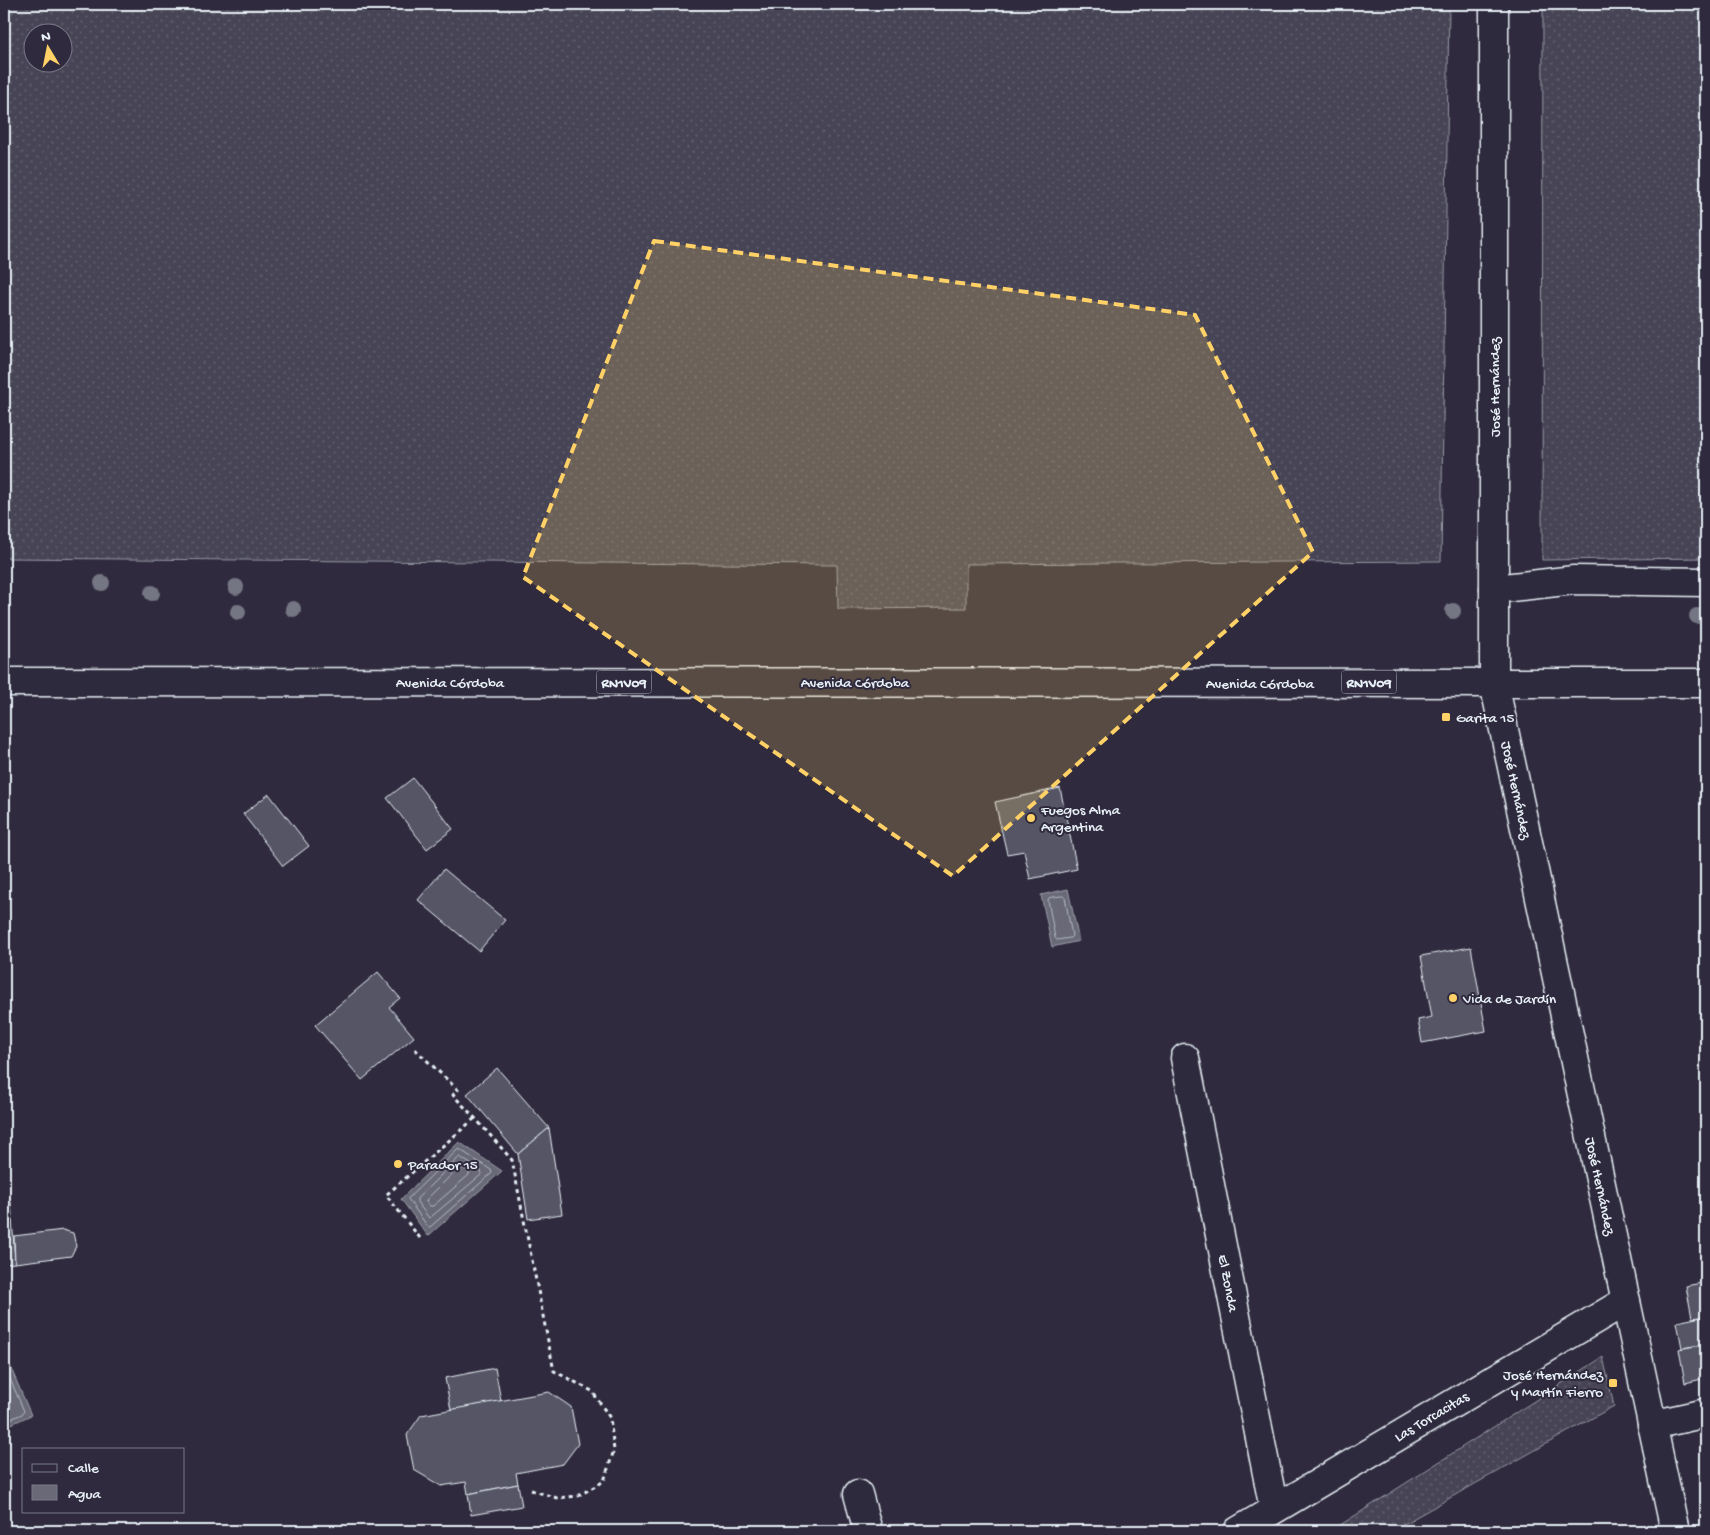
<svg xmlns="http://www.w3.org/2000/svg" width="1710" height="1535" viewBox="0 0 1710 1535" font-family="'Gochi Hand',sans-serif">
	<style>
		.grass { fill: url(#grass-dots); stroke: #979aa6; fill-rule: evenodd }
		.water { fill: #696978; stroke: #9c9fab }
		.lines { fill: none; stroke-linecap: round; stroke-linejoin: round }
		.shore { stroke: #b5bbc5; stroke-width: 1 }
		.building { fill: #575565; stroke: #e8f1f8 }
		.minor-casing { stroke: #e8f1f8; stroke-width: 31 }
		.major-casing { stroke: #e8f1f8; stroke-width: 31 }
		.path { stroke: #e8f1f8; stroke-width: 3; stroke-dasharray: 4 4; stroke-linecap: butt }
		.minor { stroke: #2f2a3d; stroke-width: 28 }
		.major { stroke: #2f2a3d; stroke-width: 28 }
		.tree { fill: #757684 }
		.marked { fill: #ffd166; fill-opacity: 0.2; stroke: #ffd166; stroke-width: 4; stroke-dasharray: 10 6; stroke-linejoin: round }
		.poi-dot { fill: #ffd166; stroke: #2f2a3d; stroke-width: 2 }
		.labels { text-anchor: middle; stroke-width: 4; stroke-linejoin: round; paint-order: stroke }
		.shield { fill: #2f2a3d; stroke: #b0b5c0; stroke-width: 1 }
		.shield-label { font-size: 14px; font-weight: bold; fill: #e8f1f8 }
		.street-label { font-size: 15px; fill: #e8f1f8; stroke: #2f2a3d }
		.poi-label { font-size: 15px; fill: #e8f1f8; stroke: #2f2a3d; text-anchor: start }
	</style>
	<defs>
		<pattern id="grass-dots" width="8" height="8" patternUnits="userSpaceOnUse" patternTransform="scale(1.25)"><rect width="8" height="8" fill="#464455"/><path d="M2 2h.1M6 6h.1" fill="none" stroke="#615f6e" stroke-width="1.8" stroke-linecap="round"/></pattern>
	</defs>
	<rect width="100%" height="100%" fill="#2f2a3d"/>
	<filter id="ink" filterUnits="userSpaceOnUse"><feTurbulence type="fractalNoise" baseFrequency=".02" numOctaves="2"/><feDisplacementMap in="SourceGraphic" scale="10" xChannelSelector="R" yChannelSelector="G"/><feConvolveMatrix kernelMatrix="1 2 1 2 8 2 1 2 1" color-interpolation-filters="sRGB"/></filter>
	<g filter="url(#ink)">
		<!-- grass -->
		<g class="grass">
			<path d="M 4,4 L 1449,4 L 1441,561 L 966,564 L 966,608 L 838,609 L 837,565 L 4,558 ZM 32,32 L 62,32 L 62,62 L 32,62 Z"/>
			<polygon points="1543,4 1706,4 1706,558 1542,560"/>
			<polygon points="1603,1357 1614,1406 1391,1531 1331,1531"/>
		</g>
		<!-- water -->
		<g class="water">
			<polygon points="1068,889 1079,941 1052,947 1041,895"/>
			<polygon points="459,1142 502,1171 428,1236 401,1199"/>
			<polygon points="4,1352 31,1415 5,1427 4,1425"/>
		</g>
		<g class="lines">
			<!-- shore -->
			<g class="shore">
				<polygon points="1062,896 1065,897 1072,936 1070,938 1057,940 1055,938 1048,900 1049,898"/>
				<polygon points="459,1149 491,1170 492,1173 430,1227 428,1227 408,1199"/>
				<polygon points="460,1157 481,1171 482,1174 431,1217 429,1218 417,1202 417,1199"/>
				<polygon points="460,1167 469,1171 469,1175 433,1206 430,1206 426,1202 427,1199"/>
				<polyline points="4,1365 24,1411 22,1414 4,1422"/>
			</g>
		</g>
		<!-- building -->
		<g class="building">
			<polygon points="413,778 453,829 427,849 387,798"/>
			<polygon points="1060,788 1077,869 1030,879 1024,851 1007,854 995,802"/>
			<polygon points="269,794 309,846 283,866 243,814"/>
			<polygon points="444,869 505,920 479,951 418,900"/>
			<polygon points="1471,947 1486,1031 1422,1043 1418,1020 1432,1017 1421,956"/>
			<polygon points="378,972 400,998 389,1007 414,1037 362,1080 315,1025"/>
			<polygon points="497,1068 549,1128 518,1154 467,1094"/>
			<polygon points="549,1128 562,1214 528,1219 518,1154"/>
			<polygon points="11,1202 15,1263 4,1264 4,1203"/>
			<polygon points="63,1230 73,1233 76,1246 71,1256 15,1263 14,1236"/>
			<polygon points="1706,1282 1706,1316 1692,1318 1686,1286"/>
			<polygon points="1706,1316 1706,1344 1682,1348 1677,1322"/>
			<polygon points="1706,1344 1706,1378 1685,1383 1679,1349"/>
			<polygon points="495,1368 501,1401 451,1410 445,1378"/>
			<polygon points="549,1392 571,1407 578,1444 563,1464 516,1473 518,1484 468,1494 466,1482 441,1486 414,1470 407,1435 421,1415"/>
			<polygon points="518,1484 522,1506 471,1515 468,1494"/>
		</g>
		<g class="lines">
			<defs>
				<g id="minor">
					<polyline points="1494,589 1574,580 1706,582"/>
					<polyline points="1185,1058 1274,1509"/>
					<polyline points="1652,1425 1706,1413"/>
					<polyline points="858,1494 868,1531"/>
					<polyline points="1238,1531 1626,1301"/>
				</g>
				<g id="major">
					<polyline points="1494,4 1494,683 1675,1531"/>
					<polyline points="4,682 1706,683"/>
				</g>
			</defs>
			<!-- minor casing -->
			<use href="#minor" class="minor-casing"/>
			<!-- major casing -->
			<use href="#major" class="major-casing"/>
			<!-- path -->
			<g class="path">
				<polyline points="415,1049 458,1090 453,1095 475,1118 512,1160 554,1371 592,1391 610,1418 614,1450 604,1481 578,1496 557,1498 531,1490"/>
				<polyline points="420,1238 386,1195 475,1118"/>
			</g>
			<!-- minor -->
			<use href="#minor" class="minor"/>
			<!-- major -->
			<use href="#major" class="major"/>
		</g>
		<!-- trees -->
		<g class="tree">
			<circle cx="102" cy="583" r="8"/>
			<circle cx="236" cy="587" r="8"/>
			<circle cx="152" cy="593" r="8"/>
			<circle cx="293" cy="609" r="8"/>
			<circle cx="1453" cy="611" r="8"/>
			<circle cx="238" cy="612" r="8"/>
			<circle cx="1697" cy="616" r="8"/>
		</g>
	</g>
	<!-- marked area -->
	<path class="marked" d="M 654,241 L 1195,315 L 1313,552 L 953,876 L 523,577 Z"/>
	<!-- markers -->
	<g class="poi-dot">
		<rect x="1441" y="712" width="10" height="10" rx="2.5"/>
		<circle cx="1031" cy="818" r="5"/>
		<circle cx="1453" cy="998" r="5"/>
		<circle cx="398" cy="1164" r="5"/>
		<rect x="1608" y="1378" width="10" height="10" rx="2.5"/>
	</g>
	<g class="labels">
		<!-- shield labels -->
		<g class="shield">
			<rect x="596.5" y="670.5" width="55" height="23" rx="4"/>
			<rect x="1341.5" y="670.5" width="55" height="23" rx="4"/>
		</g>
		<g class="shield-label">
			<text x="624" y="687">RN1V09</text>
			<text x="1369" y="687">RN1V09</text>
		</g>
		<!-- street labels -->
		<g class="street-label">
			<text transform="translate(1494 387) rotate(-90)" y="5">José Hernández</text>
			<text x="450" y="687">Avenida Córdoba</text>
			<text x="855" y="687">Avenida Córdoba</text>
			<text x="1260" y="688">Avenida Córdoba</text>
			<text transform="translate(1517 790) rotate(78)" y="5">José Hernández</text>
			<text transform="translate(1601 1186) rotate(78)" y="5">José Hernández</text>
			<text transform="translate(1229 1283) rotate(79)" y="5">El Zonda</text>
			<text transform="translate(1431 1416) rotate(-31)" y="5">Las Torcacitas</text>
		</g>
		<!-- poi labels -->
		<g class="poi-label">
			<text x="1456" y="722">Garita 15</text>
			<text x="1041" y="814">Fuegos Alma<tspan x="1041" dy="17">Argentina</tspan></text>
			<text x="1463" y="1003">Vida de Jardín</text>
			<text x="408" y="1169">Parador 15</text>
			<text x="1603" y="1379" text-anchor="end">José Hernández<tspan x="1603" dy="17">y Martín Fierro</tspan></text>
		</g>
	</g>
	<!-- margin -->
	<rect width="1710" height="1535" fill="none" stroke="#2f2a3d" stroke-width="20"/>
	<rect x="10" y="10" width="1690" height="1515" fill="none" stroke="#e8f1f8" stroke-width="2" filter="url(#ink)"/>
	<!-- legend -->
	<rect x="22" y="1448" width="162" height="65" fill="#2f2a3d" stroke="#797a88"/>
	<rect x="32" y="1464" width="25" height="8" fill="#2f2a3d" stroke="#797a88"/>
	<text x="68" y="1472" font-size="15" fill="#e8f1f8">Calle</text>
	<rect x="32" y="1485" width="25" height="15" fill="#696978" stroke="#797a88"/>
	<text x="68" y="1498" font-size="15" fill="#e8f1f8">Agua</text>
	<!-- north arrow -->
	<g transform="translate(48 48) rotate(350)"><circle r="24" fill="#2f2a3d" stroke="#797a88"/>
	<path d="M0-4L9 19L0 12L-9 19Z" fill="#ffd166"/>
	<text y="-8" font-size="14" font-weight="bold" text-anchor="middle" fill="#e8f1f8">N</text>
	</g>
</svg>
